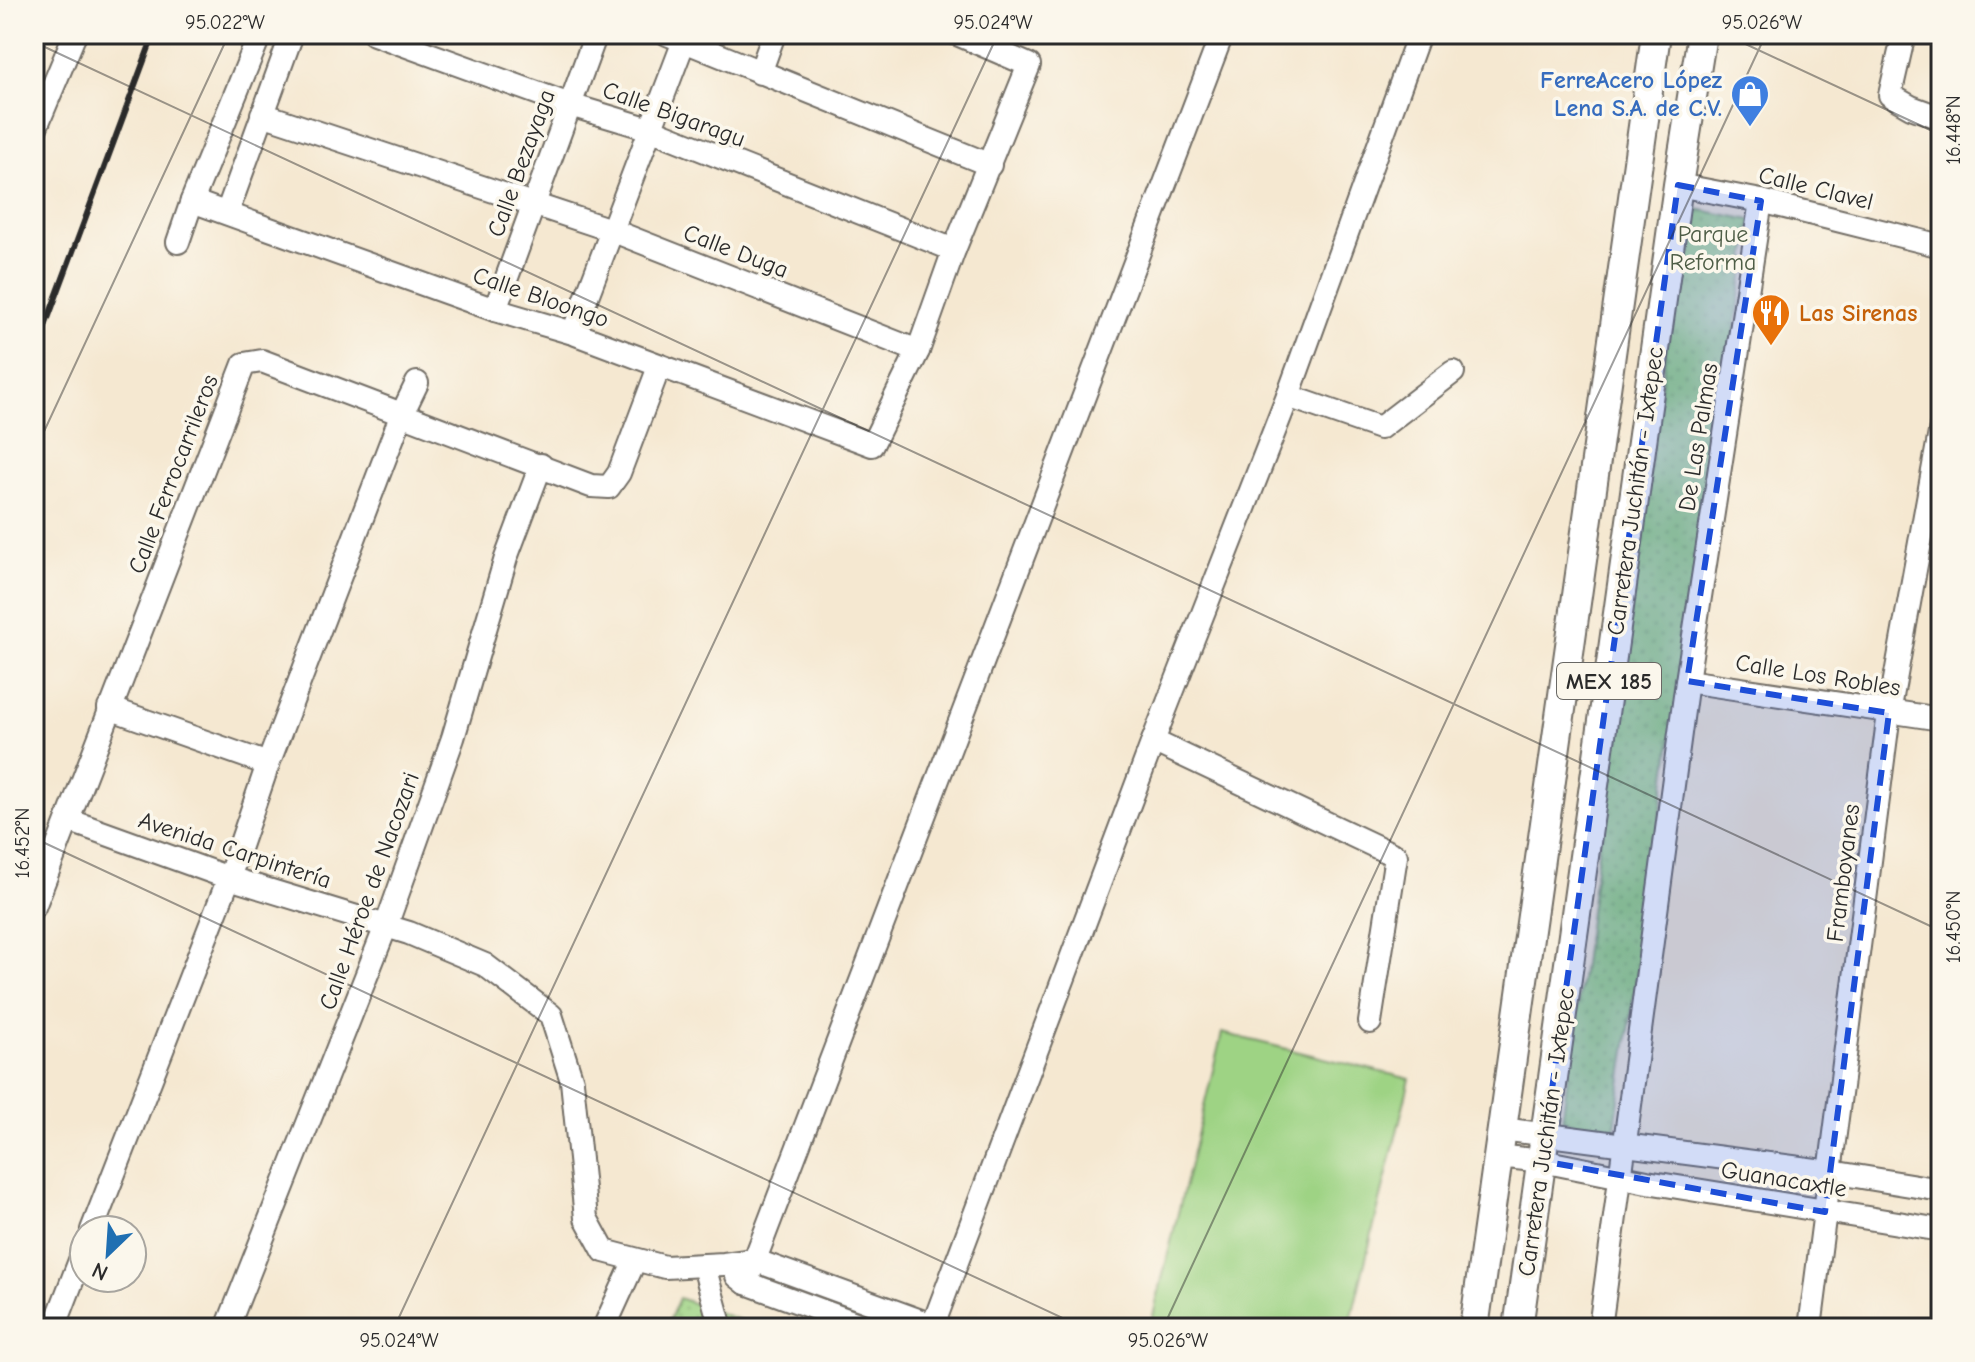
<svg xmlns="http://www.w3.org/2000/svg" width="1975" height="1362" viewBox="0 0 1975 1362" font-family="'Comic Neue',sans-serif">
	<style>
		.grass { fill: url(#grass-dots); stroke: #647f58; stroke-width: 2 }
		.garden { fill: #9ed384; stroke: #647f58; stroke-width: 2 }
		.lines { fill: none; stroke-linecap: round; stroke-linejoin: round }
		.minor-casing { stroke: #726d65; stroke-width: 26 }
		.major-casing { stroke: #726d65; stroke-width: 32 }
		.minor { stroke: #fff; stroke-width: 22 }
		.major { stroke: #fff; stroke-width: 28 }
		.rail { stroke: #2b2b2b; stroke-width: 6 }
		.marked { fill: #1d4ed8; fill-opacity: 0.2; stroke: #1d4ed8; stroke-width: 6; stroke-dasharray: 16 10; stroke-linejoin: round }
		.ticks { fill: none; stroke: #2b2b2b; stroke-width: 2; stroke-opacity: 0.45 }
		.labels { text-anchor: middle; stroke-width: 7; stroke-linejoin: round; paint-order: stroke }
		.shield { fill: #fbf7ec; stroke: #696865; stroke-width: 2 }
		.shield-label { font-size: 22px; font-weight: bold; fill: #2b2b2b }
		.shop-label { font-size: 24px; font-weight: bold; fill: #366cbe; stroke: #fbf7ec; text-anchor: end }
		.street-label { font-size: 24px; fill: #2b2b2b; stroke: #fbf7ec }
		.park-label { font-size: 24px; fill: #4e5d46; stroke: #fbf7ec }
		.food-label { font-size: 24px; font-weight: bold; fill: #c56008; stroke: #fbf7ec; text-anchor: start }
		.neatline { fill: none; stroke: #2b2b2b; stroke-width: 3 }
		.ticks-label { font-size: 20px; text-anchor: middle; fill: #2b2b2b }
	</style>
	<defs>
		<pattern id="grass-dots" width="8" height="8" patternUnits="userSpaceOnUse" patternTransform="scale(2)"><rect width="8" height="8" fill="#9ed384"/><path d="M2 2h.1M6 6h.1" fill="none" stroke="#88b572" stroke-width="1.8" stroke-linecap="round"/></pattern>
	</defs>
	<rect width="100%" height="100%" fill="#fbf7ec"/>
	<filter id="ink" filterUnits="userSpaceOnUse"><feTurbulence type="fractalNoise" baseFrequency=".0125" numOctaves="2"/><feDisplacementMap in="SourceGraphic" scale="16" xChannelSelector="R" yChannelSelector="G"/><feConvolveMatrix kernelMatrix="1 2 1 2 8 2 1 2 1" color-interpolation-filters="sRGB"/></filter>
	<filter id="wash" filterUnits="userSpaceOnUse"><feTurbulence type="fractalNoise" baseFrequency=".006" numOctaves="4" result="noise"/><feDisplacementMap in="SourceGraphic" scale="32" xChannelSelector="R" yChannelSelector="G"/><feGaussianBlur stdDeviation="1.8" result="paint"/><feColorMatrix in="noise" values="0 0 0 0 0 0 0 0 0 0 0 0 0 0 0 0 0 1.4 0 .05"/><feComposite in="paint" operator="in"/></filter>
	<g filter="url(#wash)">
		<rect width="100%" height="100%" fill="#f5e8d1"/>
		<!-- grass -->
		<g class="grass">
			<polygon points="1685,207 1752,220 1680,680 1614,1133 1562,1120"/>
			<polygon points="679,1298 761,1328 666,1328"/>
		</g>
		<!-- garden -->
		<polygon class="garden" points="1222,1033 1410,1079 1349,1328 1150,1328"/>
	</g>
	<g filter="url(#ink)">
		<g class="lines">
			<defs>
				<g id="minor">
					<polyline points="374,34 570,105 650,129 954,250"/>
					<polyline points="667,34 990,165"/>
					<polyline points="1904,34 1890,95 1911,107 1941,118"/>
					<polyline points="760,73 774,34"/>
					<polyline points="262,114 611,230 918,351"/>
					<polyline points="34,132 75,34"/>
					<polyline points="1678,185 1761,201 1941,246"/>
					<polyline points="192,201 495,310 573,333 872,445 918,351 954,250 1029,65 957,34"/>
					<polyline points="227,213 292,34"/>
					<polyline points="178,242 192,201 260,34"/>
					<polyline points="495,310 596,34"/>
					<polyline points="573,333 684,41"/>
					<polyline points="1288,396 1380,428 1453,372"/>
					<polyline points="1687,681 1941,719"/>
					<polyline points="109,708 268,764"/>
					<polyline points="1153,741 1396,856 1370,1022"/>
					<polyline points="68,820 229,878 409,933 485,965 551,1015 572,1081 586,1218 604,1251 665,1267 724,1264 754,1260 940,1328"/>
					<polyline points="34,907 244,364 262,361 591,486 609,487 619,473 659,367"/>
					<polyline points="1502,1129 1831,1172 1941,1190"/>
					<polyline points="1498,1156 1542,1161 1647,1182 1941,1230"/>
					<polyline points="92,1230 229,878 268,764 401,416 417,383"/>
					<polyline points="704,1266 721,1328"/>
					<polyline points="737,1276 746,1283 869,1328"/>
					<polyline points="746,1283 1222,34"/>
					<polyline points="54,1328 84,1250"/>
					<polyline points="227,1328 386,926 453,738 506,558 541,465"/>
					<polyline points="604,1328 635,1260"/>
					<polyline points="932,1328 1153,741 1288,396 1419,34"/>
					<polyline points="1600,1328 1687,681 1761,201"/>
					<polyline points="1810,1328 1889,713 1941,427"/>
				</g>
				<g id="major">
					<polyline points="1474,1328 1656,34"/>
					<polyline points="1518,1328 1678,185 1702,34"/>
				</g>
			</defs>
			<!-- minor casing -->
			<use href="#minor" class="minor-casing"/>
			<!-- major casing -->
			<use href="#major" class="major-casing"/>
			<!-- minor -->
			<use href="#minor" class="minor"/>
			<!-- major -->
			<use href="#major" class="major"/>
			<!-- rail -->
			<polyline class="rail" points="34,356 154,34"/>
		</g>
	</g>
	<!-- marked area -->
	<path class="marked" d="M 1678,185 L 1761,201 L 1687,681 L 1889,713 L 1825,1212 L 1542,1161 Z"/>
	<!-- ticks -->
	<path class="ticks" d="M 1724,34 L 1941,135M 34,42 L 1941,931M 34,453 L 229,34M 34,838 L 1084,1328M 394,1328 L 998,34M 1163,1328 L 1766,34M 1931,1328 L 1941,1307"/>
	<!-- icons -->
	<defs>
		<symbol id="shop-pin" viewBox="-11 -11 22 30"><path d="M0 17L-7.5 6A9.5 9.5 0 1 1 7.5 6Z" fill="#3f7fe0" stroke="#fbf7ec"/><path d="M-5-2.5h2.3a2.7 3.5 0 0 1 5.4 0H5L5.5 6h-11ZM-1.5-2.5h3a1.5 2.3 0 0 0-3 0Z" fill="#fff"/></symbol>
		<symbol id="restaurant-pin" viewBox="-11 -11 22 30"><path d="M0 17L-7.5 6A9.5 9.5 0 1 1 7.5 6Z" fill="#e8710a" stroke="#fbf7ec"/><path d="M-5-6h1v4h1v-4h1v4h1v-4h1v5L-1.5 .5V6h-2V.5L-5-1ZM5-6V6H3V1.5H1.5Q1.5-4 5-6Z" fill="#fff"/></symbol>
	</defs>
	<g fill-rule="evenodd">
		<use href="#shop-pin" x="1728" y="72" width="44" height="60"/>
		<use href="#restaurant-pin" x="1749" y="291" width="44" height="60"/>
	</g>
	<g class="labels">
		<!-- shield labels -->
		<rect class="shield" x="1557" y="663" width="104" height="36" rx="6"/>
		<g class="shield-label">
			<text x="1609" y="689">MEX 185</text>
		</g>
		<!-- shop labels -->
		<g class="shop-label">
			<text x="1722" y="88">FerreAcero López<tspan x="1722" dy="28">Lena S.A. de C.V.</tspan></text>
		</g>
		<!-- street labels -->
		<g class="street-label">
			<text transform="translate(674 114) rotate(20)" y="8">Calle Bigaragu</text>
			<text transform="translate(521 163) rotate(-70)" y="8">Calle Bezayaga</text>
			<text transform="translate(1816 188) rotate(14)" y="8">Calle Clavel</text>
			<text transform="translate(736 251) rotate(21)" y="8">Calle Duga</text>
			<text transform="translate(541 297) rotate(19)" y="8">Calle Bloongo</text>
			<text transform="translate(1698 437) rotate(-81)" y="8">De Las Palmas</text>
			<text transform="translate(173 474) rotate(-69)" y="8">Calle Ferrocarrileros</text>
			<text transform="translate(1635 491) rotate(-82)" y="8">Carretera Juchitán - Ixtepec</text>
			<text transform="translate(1818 675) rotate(9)" y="8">Calle Los Robles</text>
			<text transform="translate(235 850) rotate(18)" y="8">Avenida Carpintería</text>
			<text transform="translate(1843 873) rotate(-83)" y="8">Framboyanes</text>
			<text transform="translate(369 891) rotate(-70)" y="8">Calle Héroe de Nacozari</text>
			<text transform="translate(1546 1132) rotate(-82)" y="8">Carretera Juchitán - Ixtepec</text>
			<text transform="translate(1784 1179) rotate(9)" y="8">Guanacaxtle</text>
		</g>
		<!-- park labels -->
		<g class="park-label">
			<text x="1713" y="242">Parque<tspan x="1713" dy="28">Reforma</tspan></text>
		</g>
		<!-- food labels -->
		<g class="food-label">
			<text x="1799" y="321">Las Sirenas</text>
		</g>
	</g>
	<!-- margin -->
	<rect width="1975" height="1362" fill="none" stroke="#fbf7ec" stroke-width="88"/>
	<!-- north arrow -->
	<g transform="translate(108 1254) rotate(205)"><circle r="38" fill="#fbf7ec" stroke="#a8a59f" stroke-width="2"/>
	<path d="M0-6L14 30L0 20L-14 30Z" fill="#1f6fb2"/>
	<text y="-12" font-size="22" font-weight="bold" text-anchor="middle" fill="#2b2b2b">N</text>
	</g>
	<rect x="44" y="44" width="1887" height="1274" class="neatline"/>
	<g class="ticks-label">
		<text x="225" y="29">95.022°W</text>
		<text x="993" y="29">95.024°W</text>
		<text x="1762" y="29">95.026°W</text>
		<text transform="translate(1953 130) rotate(-90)" y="7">16.448°N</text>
		<text transform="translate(22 843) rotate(-90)" y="7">16.452°N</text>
		<text transform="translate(1953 927) rotate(-90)" y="7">16.450°N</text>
		<text x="399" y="1347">95.024°W</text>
		<text x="1168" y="1347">95.026°W</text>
	</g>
</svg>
